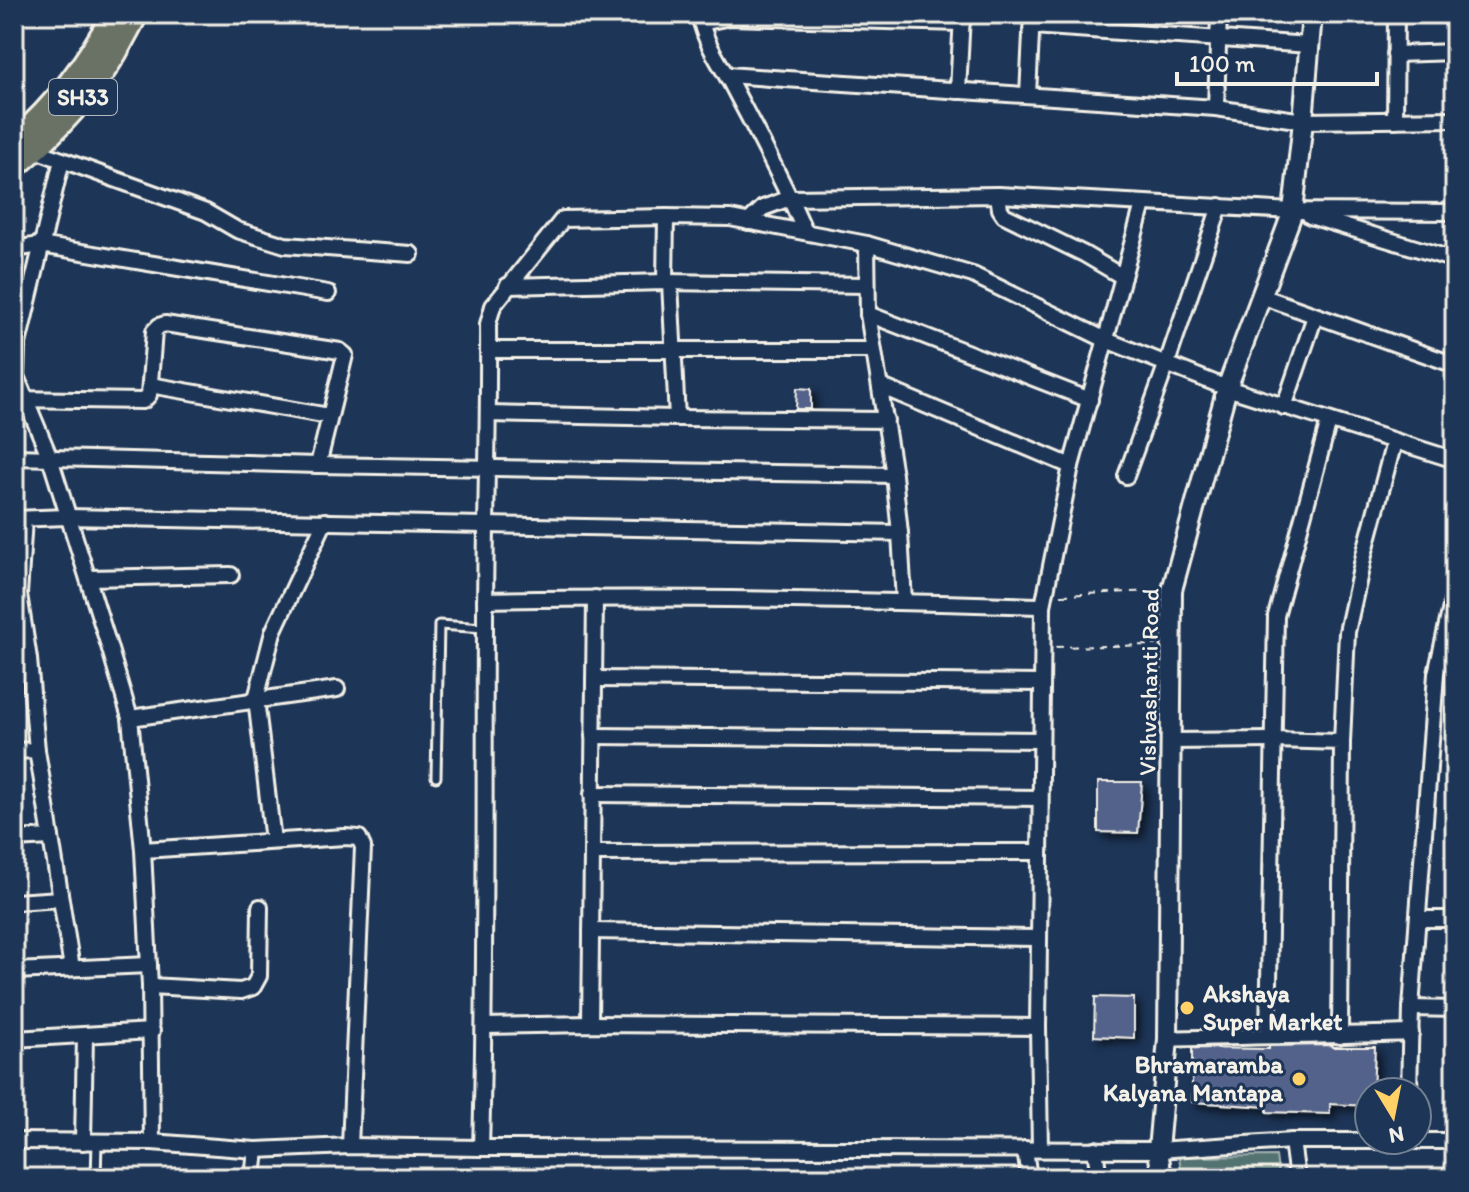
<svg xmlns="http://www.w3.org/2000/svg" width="1469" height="1192" viewBox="0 0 1469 1192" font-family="Itim,sans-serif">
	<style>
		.green { fill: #527373; stroke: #a3b2ae; stroke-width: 2 }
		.building { fill: #53628a; stroke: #f4f1e8; stroke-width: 2; filter: url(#shadow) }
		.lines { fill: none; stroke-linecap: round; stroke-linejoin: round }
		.lane-casing { stroke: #f4f1e8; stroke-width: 13 }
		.street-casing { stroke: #f4f1e8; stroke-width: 20 }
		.secondary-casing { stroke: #f4f1e8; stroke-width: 24 }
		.primary-casing { stroke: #f4f1e8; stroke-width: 28 }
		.path { stroke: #f4f1e8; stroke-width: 2; stroke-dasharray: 8 6; stroke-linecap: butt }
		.lane { stroke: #1d3557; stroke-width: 7 }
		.street { stroke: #1d3557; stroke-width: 14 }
		.secondary { stroke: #1d3557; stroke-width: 18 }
		.primary { stroke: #6a7266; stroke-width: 22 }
		.poi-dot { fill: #ffd166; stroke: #1d3557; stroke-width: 3 }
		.labels { text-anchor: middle; stroke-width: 6; stroke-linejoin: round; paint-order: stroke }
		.shield { fill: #1d3557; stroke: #b4b9bc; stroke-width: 2 }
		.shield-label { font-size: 22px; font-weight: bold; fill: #f4f1e8 }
		.street-label { font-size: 24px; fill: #f4f1e8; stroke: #1d3557 }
		.poi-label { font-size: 24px; font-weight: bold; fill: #f4f1e8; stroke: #1d3557; text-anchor: start }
	</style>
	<defs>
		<filter id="shadow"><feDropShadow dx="5" dy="5" stdDeviation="4" flood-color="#0009"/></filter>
	</defs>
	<rect width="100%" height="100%" fill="#1d3557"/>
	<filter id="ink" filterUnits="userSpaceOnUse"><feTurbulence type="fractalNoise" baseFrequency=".0125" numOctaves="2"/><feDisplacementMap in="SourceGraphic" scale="16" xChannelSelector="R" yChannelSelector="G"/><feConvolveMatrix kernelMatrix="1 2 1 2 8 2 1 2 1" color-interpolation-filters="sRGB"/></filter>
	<g filter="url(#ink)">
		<!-- green -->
		<polygon class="green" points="1276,1156 1279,1178 1182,1178 1179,1157"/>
		<!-- building -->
		<g class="building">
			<polygon points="797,388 811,389 811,409 796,409"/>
			<polygon points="1098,782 1142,782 1138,833 1098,832"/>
			<polygon points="1095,997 1134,998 1134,1038 1094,1036"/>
			<polygon points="1331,1045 1332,1047 1375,1047 1373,1092 1369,1092 1369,1106 1330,1104 1330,1114 1267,1112 1267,1107 1192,1102 1192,1048 1269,1049 1269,1046"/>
		</g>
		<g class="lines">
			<defs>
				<g id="lane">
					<polyline points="436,777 439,625 485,628"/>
					<polyline points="96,1178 97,1142"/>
				</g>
				<g id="street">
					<path d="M 700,14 C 703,42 721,64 733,87 C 758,135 784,182 805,232"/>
					<polyline points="701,23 730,17 962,23"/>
					<polyline points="1032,26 1309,45"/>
					<polyline points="1395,54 1455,52"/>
					<polyline points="727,75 1216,108 1303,121 1455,119"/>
					<polyline points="958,91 962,15"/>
					<polyline points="1028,95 1032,14"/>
					<polyline points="1216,108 1219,14"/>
					<polyline points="1395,120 1396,14"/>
					<polyline points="30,148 62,160 17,348 16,376 50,458 109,646 130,718 143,850 150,986 152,1142"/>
					<polyline points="62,160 206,212 237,230 285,245 411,254"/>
					<polyline points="998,195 1000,209 1004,215 1084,254 1123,277"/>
					<polyline points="1310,216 1455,260"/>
					<polyline points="748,222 763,208 790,198 998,195 1293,211 1455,212"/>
					<polyline points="867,244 868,314 894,475 900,533 904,602"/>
					<polyline points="14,249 40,245 328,293"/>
					<polyline points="665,282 666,217"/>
					<polyline points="670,283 677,418"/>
					<polyline points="507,286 665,282 866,285"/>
					<polyline points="1261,296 1455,365"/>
					<polyline points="868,314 1090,400"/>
					<polyline points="488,350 873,350"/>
					<polyline points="150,385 329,416"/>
					<polyline points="880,386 1071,466"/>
					<polyline points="14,399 143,401 149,395 154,331 159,326 165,324 340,351 345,355 318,465"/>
					<polyline points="1284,407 1315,316"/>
					<polyline points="488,414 677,418 886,420"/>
					<polyline points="14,457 318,465 894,475"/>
					<polyline points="1126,476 1167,363 1220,206"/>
					<polyline points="14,519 67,517 900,533"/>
					<polyline points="24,519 19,594 29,659 37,750 72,968"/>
					<polyline points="88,578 231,575"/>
					<path d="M 485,600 C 671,596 857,600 1043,606"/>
					<polyline points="594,679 1041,683"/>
					<polyline points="130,718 337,689"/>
					<polyline points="593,736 1041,740"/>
					<polyline points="1171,741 1273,740 1342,742 1340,1036"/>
					<polyline points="1342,742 1347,632 1364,555 1394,442"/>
					<polyline points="14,751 37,750"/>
					<polyline points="592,794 1040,798"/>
					<polyline points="14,839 51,837"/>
					<polyline points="273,841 256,699 273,632 325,521"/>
					<polyline points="143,850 345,837 359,838 363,847 350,1146"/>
					<polyline points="592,853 1040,852"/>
					<polyline points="14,902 60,899"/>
					<polyline points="1418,919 1455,919"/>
					<polyline points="591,931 1039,938"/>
					<polyline points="14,971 149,965"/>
					<polyline points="150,986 241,991 253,987 259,976 260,907"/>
					<polyline points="1411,1008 1455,1009"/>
					<polyline points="590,1024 595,598"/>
					<polyline points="484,1026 590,1024 1038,1027"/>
					<polyline points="1268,1035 1276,616 1329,421"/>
					<polyline points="14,1039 152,1031"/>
					<path d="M 1168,1039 C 1249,1036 1330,1036 1411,1033"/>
					<polyline points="1409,1092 1411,1008 1436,674 1455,589"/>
					<polyline points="14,1141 152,1142 256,1150 350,1146 481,1148 1158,1150 1292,1141 1455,1141"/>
					<polyline points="1292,1141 1297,1178"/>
					<polyline points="83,1142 85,1036"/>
					<path d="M 481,1148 C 486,974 484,800 485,627 C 485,526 489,425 488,324 L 493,306 L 563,219 L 666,217 L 730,218 L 867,244 L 973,275 L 1106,340 L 1227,388 L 1455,460"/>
					<polyline points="1025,1149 1029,1178"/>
					<polyline points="1040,1149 1038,1027 1043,606 1071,466 1143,204"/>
					<polyline points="1095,1149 1099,1178"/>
					<polyline points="253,1178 256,1150"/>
				</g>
				<polyline id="secondary" points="1162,1178 1158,1150 1168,1039 1172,590 1227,388 1293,211 1303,121 1312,14"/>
				<g id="primary">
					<path d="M 14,142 C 57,105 87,64 114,14"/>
					<path d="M 14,167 C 52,135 89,96 115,53 C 122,40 129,27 136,14"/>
				</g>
			</defs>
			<!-- lane casing -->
			<use href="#lane" class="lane-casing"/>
			<!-- street casing -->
			<use href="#street" class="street-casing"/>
			<!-- secondary casing -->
			<use href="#secondary" class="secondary-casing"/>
			<!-- primary casing -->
			<use href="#primary" class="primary-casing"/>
			<!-- path -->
			<g class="path">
				<polyline points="1061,595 1155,591"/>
				<polyline points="1055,647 1157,645"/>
			</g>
			<!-- lane -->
			<use href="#lane" class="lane"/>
			<!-- street -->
			<use href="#street" class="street"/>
			<!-- secondary -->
			<use href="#secondary" class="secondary"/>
			<!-- primary -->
			<use href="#primary" class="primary"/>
		</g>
	</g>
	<!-- markers -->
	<g class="poi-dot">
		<circle cx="1187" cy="1008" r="8"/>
		<circle cx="1299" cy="1079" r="8"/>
	</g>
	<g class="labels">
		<!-- shield labels -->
		<rect class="shield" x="49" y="79" width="68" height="36" rx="6"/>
		<g class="shield-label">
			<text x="83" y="105">SH33</text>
		</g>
		<!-- street labels -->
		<g class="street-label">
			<text transform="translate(1149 682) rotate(-89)" y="8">Vishvashanti Road</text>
		</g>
		<!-- poi labels -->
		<g class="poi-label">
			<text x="1203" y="1002">Akshaya<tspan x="1203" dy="28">Super Market</tspan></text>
			<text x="1283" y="1073" text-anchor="end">Bhramaramba<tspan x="1283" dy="28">Kalyana Mantapa</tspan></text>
		</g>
	</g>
	<!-- margin -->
	<rect width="1469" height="1192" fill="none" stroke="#1d3557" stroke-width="48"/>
	<rect x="24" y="24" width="1421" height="1144" fill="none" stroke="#f4f1e8" stroke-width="3" filter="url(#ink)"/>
	<!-- north arrow -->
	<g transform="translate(1393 1116) rotate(170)"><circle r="38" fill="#1d3557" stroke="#738091" stroke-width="2"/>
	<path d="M0-6L14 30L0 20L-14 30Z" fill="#ffd166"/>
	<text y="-12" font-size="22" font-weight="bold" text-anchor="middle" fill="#f4f1e8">N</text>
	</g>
	<!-- scale -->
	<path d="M1177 72v12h200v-12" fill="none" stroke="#f4f1e8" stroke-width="4"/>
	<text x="1189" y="72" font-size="24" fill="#f4f1e8" stroke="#1d3557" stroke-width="6" paint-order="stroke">100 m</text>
</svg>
